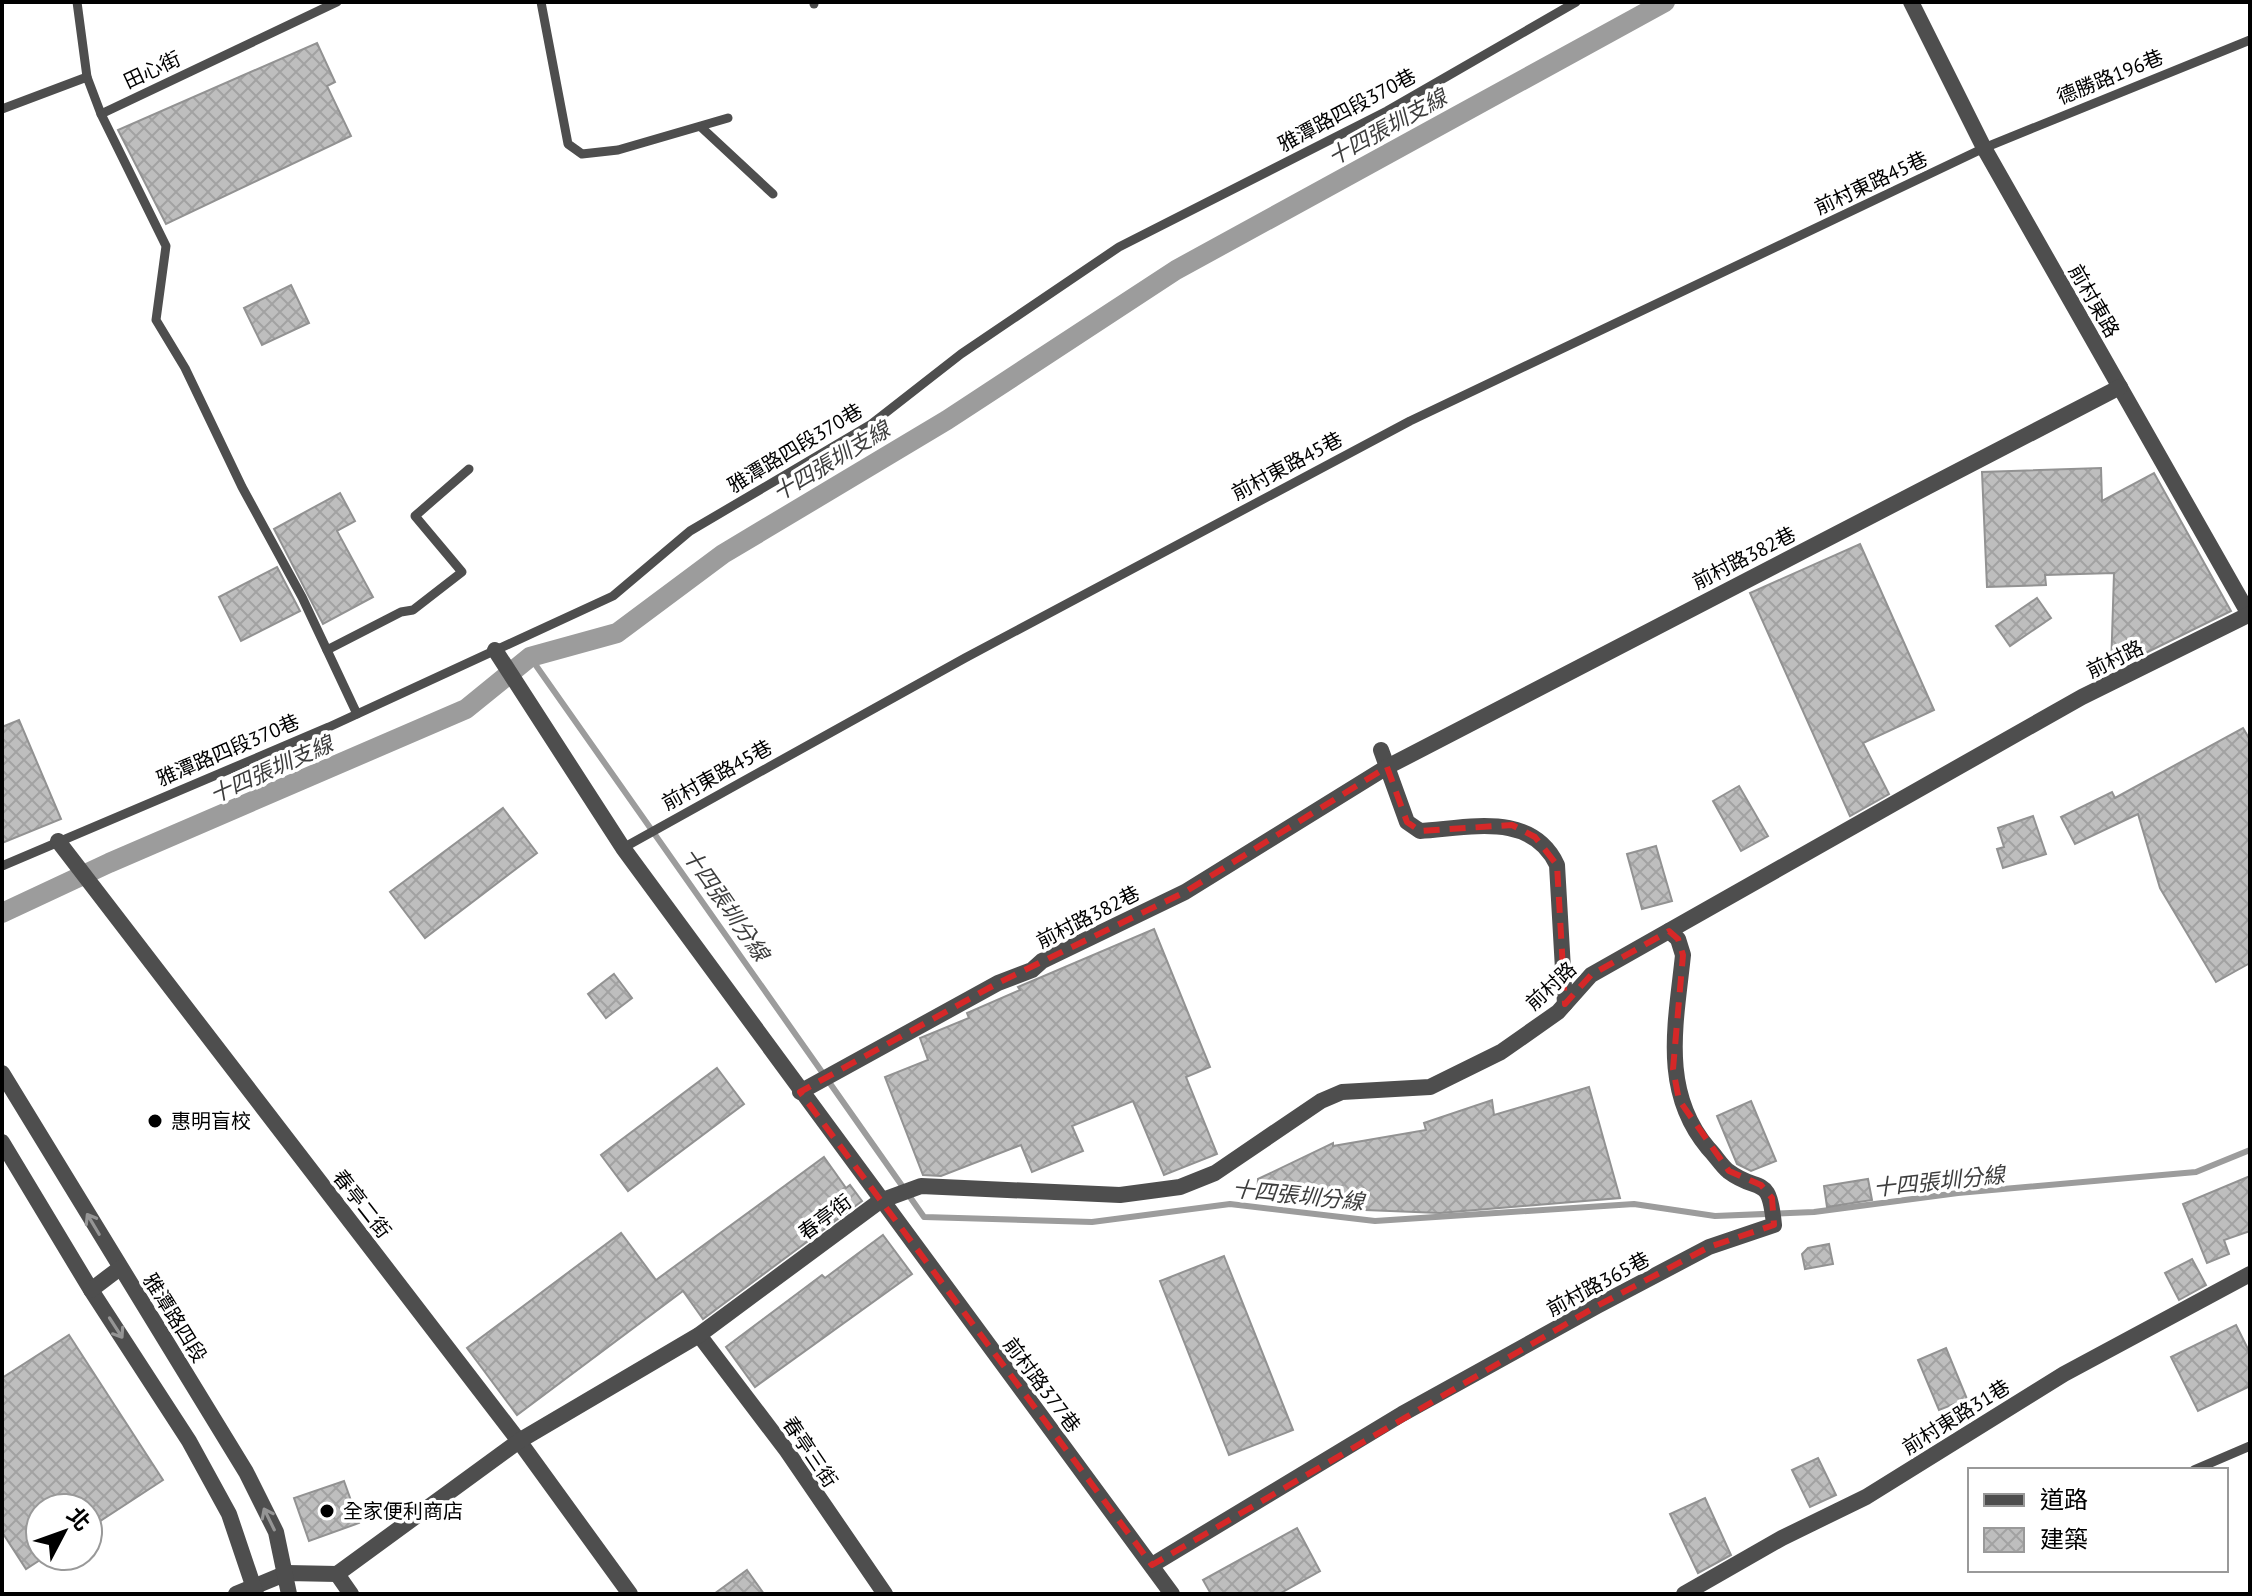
<svg xmlns="http://www.w3.org/2000/svg" width="2252" height="1596" viewBox="0 0 2252 1596" font-family="'PT Sans','Noto Sans TC',sans-serif">
	<style>
		.lines { fill: none; stroke-linecap: round; stroke-linejoin: round }
		.stream { stroke: #9c9c9c; stroke-width: 6 }
		.canal { stroke: #9c9c9c; stroke-width: 20 }
		.building { fill: url(#building-cross-hatch); stroke: #929292; stroke-width: 2 }
		.service { stroke: #4e4e4e; stroke-width: 9 }
		.minor { stroke: #4e4e4e; stroke-width: 16 }
		.tertiary { stroke: #4e4e4e; stroke-width: 16 }
		.oneway { stroke: #959595 }
		.marked { fill: none; stroke: #d62828; stroke-width: 6; stroke-dasharray: 16 10; stroke-linejoin: round }
		.poi-dot { fill: #000; stroke: #fff; stroke-width: 3 }
		.labels { text-anchor: middle; stroke-width: 7; stroke-linejoin: round; paint-order: stroke }
		.street-label { font-size: 20px; fill: #000; stroke: #fff }
		.poi-label { font-size: 20px; fill: #000; stroke: #fff; text-anchor: start }
		.water-label { font-size: 22px; font-style: italic; fill: #3d3d3d; stroke: #fff }
	</style>
	<defs>
		<pattern id="building-cross-hatch" width="8" height="8" patternUnits="userSpaceOnUse" patternTransform="scale(2)"><rect width="8" height="8" fill="#bebebe"/><path d="M0 0l8 8M0 8l8-8" fill="none" stroke="#a2a2a2"/></pattern>
	</defs>
	<rect width="100%" height="100%" fill="#fff"/>
	<g class="lines">
		<!-- stream -->
		<polyline class="stream" points="530,657 924,1217 1092,1222 1230,1204 1375,1221 1634,1204 1715,1216 1814,1212 1958,1193 2196,1172 2250,1150"/>
		<!-- canal -->
		<polyline class="canal" points="2,913 109,863 466,709 530,657 617,633 723,554 947,420 1176,270 1665,2"/>
	</g>
	<!-- building -->
	<g class="building">
		<polygon points="317,43 335,82 327,86 351,136 166,224 118,130"/>
		<polygon points="291,285 309,323 262,345 244,308"/>
		<polygon points="2101,468 2102,501 2154,473 2231,611 2111,670 2114,573 2045,575 2046,585 1987,587 1982,472"/>
		<polygon points="340,493 355,521 337,531 373,597 323,624 274,529"/>
		<polygon points="1860,544 1934,710 1863,743 1889,794 1850,816 1750,593"/>
		<polygon points="277,567 300,611 241,641 219,597"/>
		<polygon points="2037,598 2051,618 2010,646 1996,626"/>
		<polygon points="19,720 61,819 2,843 2,727"/>
		<polygon points="2243,728 2250,740 2250,963 2216,982 2160,888 2138,814 2075,844 2061,817 2112,792 2115,798"/>
		<polygon points="1739,786 1768,836 1741,851 1713,801"/>
		<polygon points="503,808 537,853 425,938 390,892"/>
		<polygon points="2033,816 2046,854 2003,868 1997,849 2004,847 1998,828"/>
		<polygon points="1656,846 1672,901 1642,909 1627,854"/>
		<polygon points="1154,929 1210,1067 1186,1077 1217,1154 1164,1175 1133,1101 1072,1126 1083,1151 1032,1172 1021,1145 941,1176 923,1175 885,1077 928,1060 920,1038 969,1018 967,1013 1020,990 1018,987"/>
		<polygon points="614,974 632,998 606,1018 588,994"/>
		<polygon points="717,1068 744,1104 628,1191 601,1155"/>
		<polygon points="1589,1087 1620,1198 1440,1213 1340,1209 1257,1199 1258,1179 1333,1143 1333,1146 1426,1130 1424,1123 1492,1100 1494,1115"/>
		<polygon points="1751,1101 1776,1161 1751,1171 1737,1164 1717,1116"/>
		<polygon points="824,1157 846,1188 850,1185 862,1201 703,1319 683,1291 517,1415 467,1348 621,1233 656,1280"/>
		<polygon points="2250,1176 2250,1231 2224,1240 2229,1254 2207,1263 2183,1204"/>
		<polygon points="1868,1179 1872,1200 1827,1207 1824,1186"/>
		<polygon points="883,1235 912,1274 755,1387 726,1347 822,1275 825,1278"/>
		<polygon points="1829,1244 1833,1264 1805,1269 1802,1254 1808,1248"/>
		<polygon points="1224,1256 1293,1430 1229,1455 1160,1281"/>
		<polygon points="2192,1259 2206,1285 2179,1300 2165,1273"/>
		<polygon points="2236,1325 2250,1353 2250,1386 2198,1411 2171,1357"/>
		<polygon points="69,1335 163,1480 88,1529 88,1508 40,1508 40,1560 26,1569 2,1532 2,1378"/>
		<polygon points="1946,1348 1967,1399 1939,1410 1918,1360"/>
		<polygon points="1818,1458 1836,1495 1810,1507 1792,1470"/>
		<polygon points="344,1481 359,1523 309,1541 294,1498"/>
		<polygon points="1705,1498 1731,1555 1698,1573 1670,1514"/>
		<polygon points="1297,1528 1320,1571 1279,1594 1211,1594 1203,1580"/>
		<polygon points="747,1570 764,1594 714,1594"/>
	</g>
	<g class="lines">
		<!-- service -->
		<g class="service">
			<polyline points="77,2 87,77"/>
			<polyline points="541,2 568,144 582,154 618,150 728,118"/>
			<polyline points="814,2 814,4"/>
			<polyline points="2,109 87,77 101,114 337,2"/>
			<polyline points="101,114 166,246 156,320 185,368 242,487 302,597 357,714"/>
			<polyline points="702,128 773,194"/>
			<polyline points="327,650 401,612 413,610 462,572 415,516 469,469"/>
			<polyline points="623,848 965,658 1410,421 1984,148 2250,40"/>
			<polyline points="2,866 329,727 613,596 690,531 870,425 961,354 1119,247 1387,111 1576,2"/>
			<polyline points="2194,1470 2250,1446"/>
		</g>
		<!-- minor -->
		<g class="minor">
			<polyline points="1911,2 1984,148 2250,616"/>
			<polyline points="495,650 623,848 1172,1594"/>
			<path d="M 1381,750 L 1407,822 L 1420,831 C 1469,828 1532,811 1557,865 L 1565,1004"/>
			<polyline points="58,841 519,1441 630,1594"/>
			<polyline points="800,1092 998,983 1032,970 1042,961 1185,892 1387,767 2120,387"/>
			<polyline points="699,1335 787,1451 885,1594"/>
			<path d="M 1152,1565 L 1402,1414 L 1597,1306 L 1709,1247 L 1774,1225 C 1769,1172 1760,1195 1728,1171 C 1721,1165 1715,1155 1708,1148 C 1660,1091 1676,1023 1683,955 L 1678,939 L 1669,931"/>
			<polyline points="337,1574 351,1594"/>
			<polyline points="236,1594 287,1573 337,1574 519,1441 699,1335 880,1201 921,1186 1120,1195 1180,1187 1215,1173 1321,1101 1342,1092 1430,1087 1501,1052 1558,1012 1591,975 2082,697 2250,614"/>
			<polyline points="1684,1594 1782,1538 1866,1497 2064,1374 2250,1274"/>
		</g>
		<!-- tertiary -->
		<g class="tertiary">
			<polyline points="2,1073 246,1472 276,1532 289,1594"/>
			<polyline points="2,1142 91,1290 189,1441 229,1514 256,1594"/>
			<polyline points="91,1290 120,1268"/>
		</g>
	</g>
	<!-- one-way arrows -->
	<defs><path id="oneway-shaft" d="M-6 0H5M1.5-3L5.5 0L1.5 3" fill="none" stroke-width="1.6" stroke-linecap="round" stroke-linejoin="round" transform="scale(2)"/></defs>
	<g class="oneway">
		<use href="#oneway-shaft" transform="translate(93 1224) rotate(-121)"/>
		<use href="#oneway-shaft" transform="translate(116 1328) rotate(57)"/>
		<use href="#oneway-shaft" transform="translate(269 1519) rotate(-116)"/>
	</g>
	<!-- marked area -->
	<path class="marked" d="M 1387,767 L 1407,822 L 1420,831 L 1512,825 L 1535,837 L 1557,865 L 1565,1004 L 1591,975 L 1669,931 L 1678,939 L 1683,955 L 1673,1069 L 1679,1100 L 1729,1171 L 1761,1185 L 1772,1198 L 1774,1225 L 1709,1247 L 1597,1306 L 1152,1565 L 800,1092 L 998,983 L 1185,892 Z"/>
	<!-- markers -->
	<g class="poi-dot">
		<circle cx="155" cy="1121" r="8"/>
		<circle cx="327" cy="1511" r="8"/>
	</g>
	<g class="labels">
		<!-- street labels -->
		<g class="street-label">
			<text transform="translate(152 70) rotate(-25)" y="7">田心街</text>
			<text transform="translate(2110 77) rotate(-22)" y="7">德勝路196巷</text>
			<text transform="translate(1347 110) rotate(-28)" y="7">雅潭路四段370巷</text>
			<text transform="translate(1871 183) rotate(-25)" y="7">前村東路45巷</text>
			<text transform="translate(2094 301) rotate(60)" y="7">前村東路</text>
			<text transform="translate(795 448) rotate(-31)" y="7">雅潭路四段370巷</text>
			<text transform="translate(1287 466) rotate(-28)" y="7">前村東路45巷</text>
			<text transform="translate(1744 558) rotate(-27)" y="7">前村路382巷</text>
			<text transform="translate(2115 659) rotate(-26)" y="7">前村路</text>
			<text transform="translate(228 750) rotate(-23)" y="7">雅潭路四段370巷</text>
			<text transform="translate(717 775) rotate(-29)" y="7">前村東路45巷</text>
			<text transform="translate(1088 917) rotate(-27)" y="7">前村路382巷</text>
			<text transform="translate(1551 986) rotate(-43)" y="7">前村路</text>
			<text transform="translate(362 1204) rotate(52)" y="7">春亭二街</text>
			<text transform="translate(825 1217) rotate(-37)" y="7">春亭街</text>
			<text transform="translate(1598 1284) rotate(-28)" y="7">前村路365巷</text>
			<text transform="translate(175 1318) rotate(58)" y="7">雅潭路四段</text>
			<text transform="translate(1042 1385) rotate(53)" y="7">前村路377巷</text>
			<text transform="translate(1956 1417) rotate(-32)" y="7">前村東路31巷</text>
			<text transform="translate(810 1452) rotate(56)" y="7">春亭三街</text>
		</g>
		<!-- poi labels -->
		<g class="poi-label">
			<text x="171" y="1128">惠明盲校</text>
			<text x="343" y="1518">全家便利商店</text>
		</g>
		<!-- water labels -->
		<g class="water-label">
			<text transform="translate(1387 127) rotate(-29)" y="8">十四張圳支線</text>
			<text transform="translate(831 461) rotate(-31)" y="8">十四張圳支線</text>
			<text transform="translate(271 769) rotate(-24)" y="8">十四張圳支線</text>
			<text transform="translate(726 904) rotate(55)" y="8">十四張圳分線</text>
			<text transform="translate(1939 1181) rotate(-6)" y="8">十四張圳分線</text>
			<text transform="translate(1298 1195) rotate(6)" y="8">十四張圳分線</text>
		</g>
	</g>
	<!-- border -->
	<rect width="2252" height="1596" fill="none" stroke="#000000" stroke-width="8"/>
	<!-- legend -->
	<rect x="1968" y="1468" width="260" height="104" fill="#ffffff" stroke="#999999" stroke-width="2"/>
	<rect x="1984" y="1494" width="40" height="12" fill="#4e4e4e" stroke="#999999" stroke-width="2"/>
	<text x="2040" y="1508" font-size="24" fill="#000000">道路</text>
	<rect x="1984" y="1528" width="40" height="24" fill="url(#building-cross-hatch)" stroke="#999999" stroke-width="2"/>
	<text x="2040" y="1548" font-size="24" fill="#000000">建築</text>
	<!-- north arrow -->
	<g transform="translate(64 1532) rotate(49)"><circle r="38" fill="#ffffff" stroke="#999999" stroke-width="2"/>
	<path d="M0-6L14 30L0 20L-14 30Z" fill="#000000"/>
	<text y="-12" font-size="22" font-weight="bold" text-anchor="middle" fill="#000000">北</text>
	</g>
</svg>
